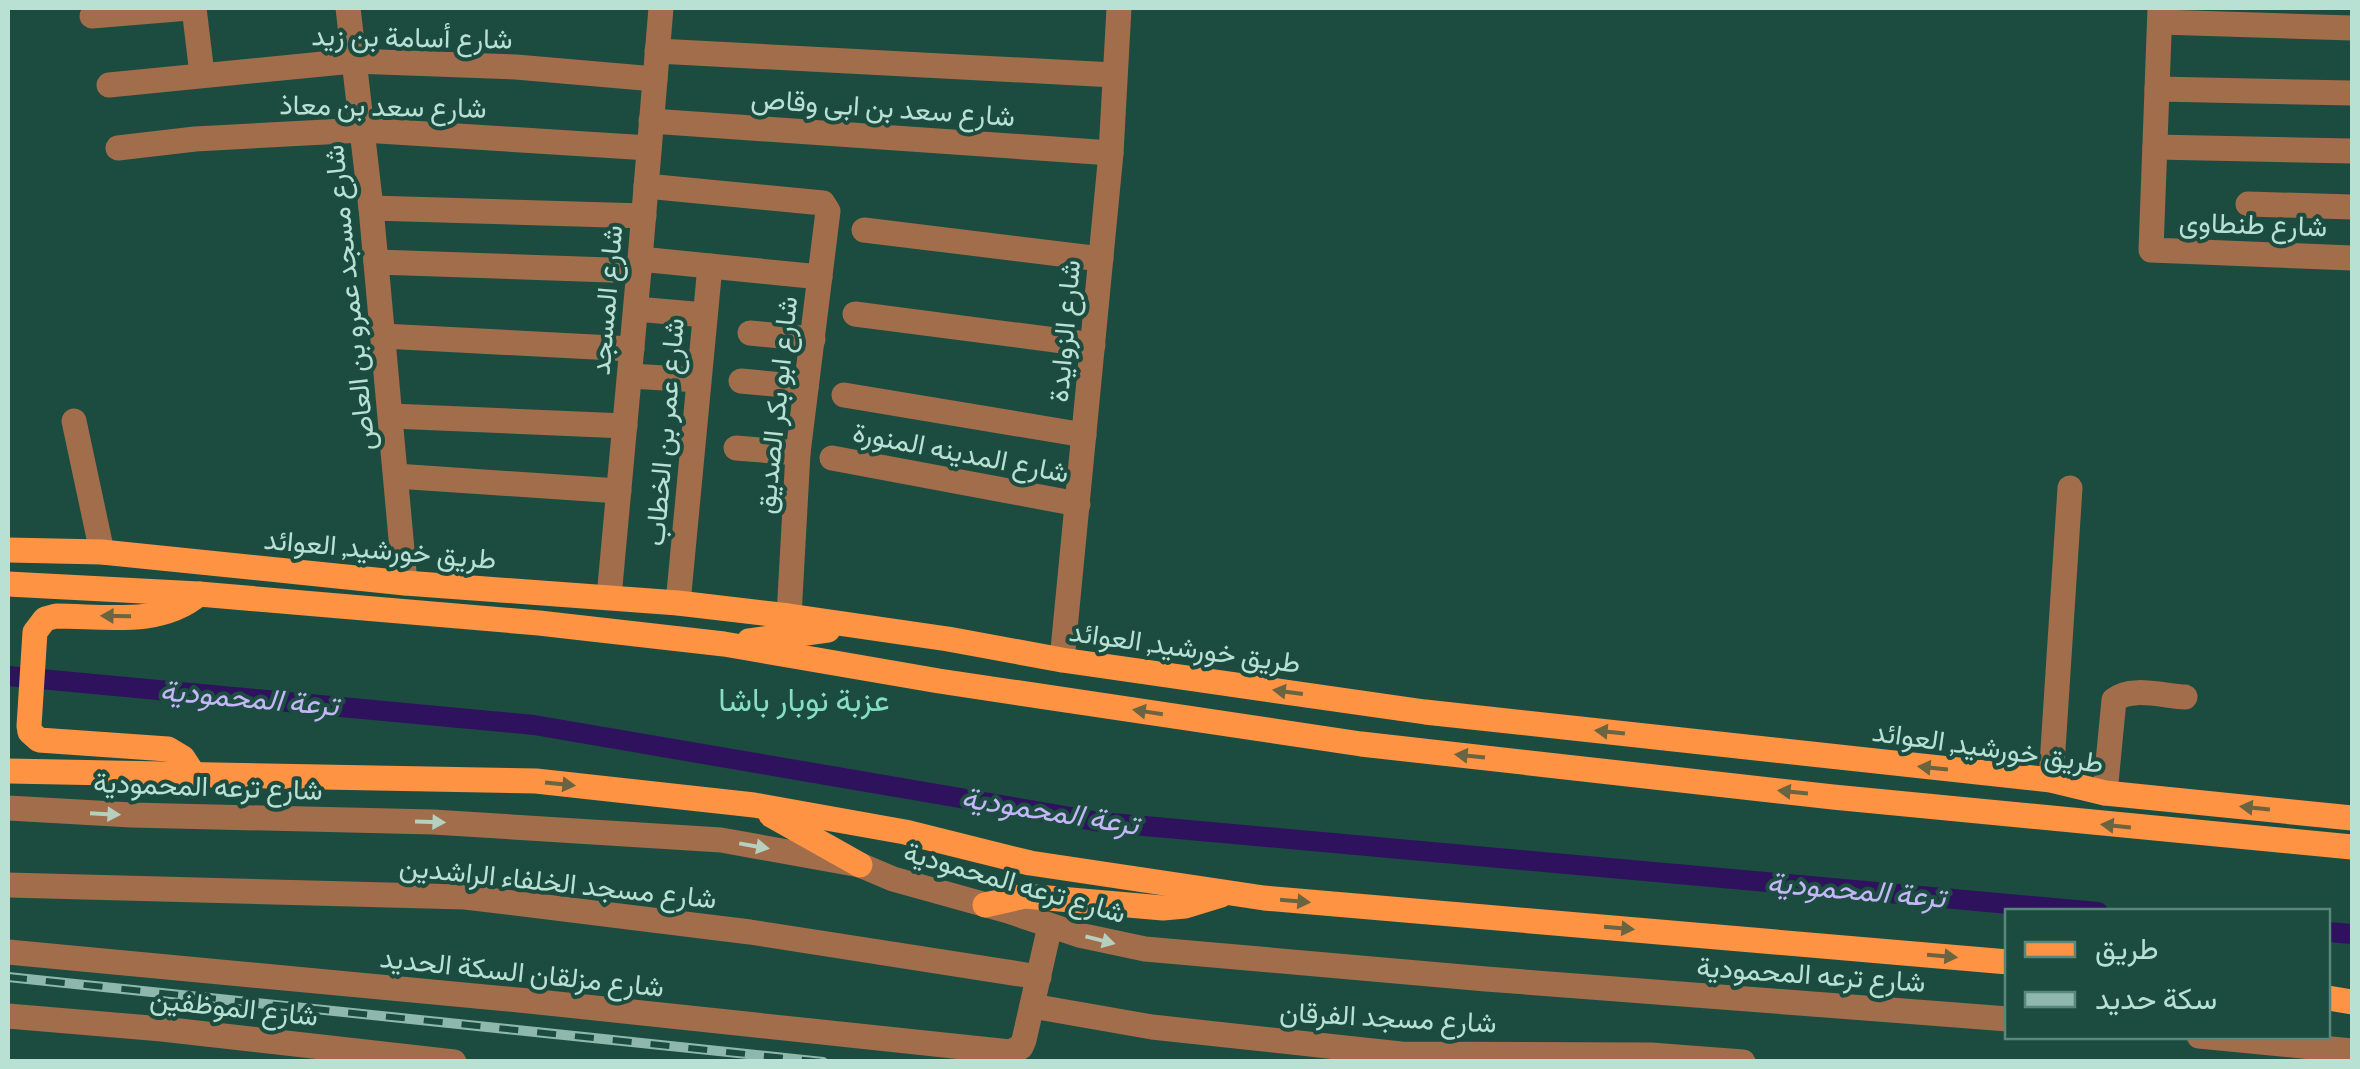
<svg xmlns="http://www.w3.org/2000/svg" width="2360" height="1069" viewBox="0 0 2360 1069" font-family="'PT Sans Narrow',Vazirmatn,sans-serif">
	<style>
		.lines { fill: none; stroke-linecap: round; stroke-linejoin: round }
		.canal { stroke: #2f125e; stroke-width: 20 }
		.minor { stroke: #a16d4a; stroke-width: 25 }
		.major { stroke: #fd9343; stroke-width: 25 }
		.rail-casing { stroke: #8eb8ac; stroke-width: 10 }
		.rail { stroke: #1c4b40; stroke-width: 6; stroke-dasharray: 19; stroke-linecap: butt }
		.oneway { fill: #6b6441 }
		.oneway2 { fill: #b5d0bf }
		.labels { text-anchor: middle; stroke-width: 8; stroke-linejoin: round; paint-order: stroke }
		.street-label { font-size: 28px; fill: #b8e1d4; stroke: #1c4b40 }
		.water-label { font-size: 30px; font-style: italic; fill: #c4b6f8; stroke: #1c4b40 }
		.quarter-label { font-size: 32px; fill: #86dec6; stroke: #1c4b40 }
	</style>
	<rect width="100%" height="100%" fill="#1c4b40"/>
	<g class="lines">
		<!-- canal -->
		<g class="canal">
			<polyline points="8,676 534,725 1100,822 2098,912"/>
			<polyline points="2328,932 2352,934"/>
		</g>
		<!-- minor -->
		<g class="minor">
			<polyline points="194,8 202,74"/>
			<polyline points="348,8 371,208 405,583"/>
			<polyline points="2160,8 2151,250 2352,258"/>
			<polyline points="92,16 189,8"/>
			<polyline points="2160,22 2352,28"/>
			<polyline points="657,51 1114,75"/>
			<polyline points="109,85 353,61 516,67 655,79"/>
			<polyline points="2157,89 2352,93"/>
			<polyline points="651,121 1111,153"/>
			<polyline points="2155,147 2352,151"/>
			<polyline points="118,148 195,139 363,130 649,148"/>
			<polyline points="646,186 823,203 828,211 798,453 789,616"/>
			<polyline points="2248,204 2352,207"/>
			<polyline points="371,208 644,216"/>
			<polyline points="864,230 1101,259"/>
			<polyline points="640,259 820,277"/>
			<polyline points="376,262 639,271"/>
			<polyline points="636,309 705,315"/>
			<polyline points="855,314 1093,345"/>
			<polyline points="750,333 813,339"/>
			<polyline points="383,336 632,349"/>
			<polyline points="630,376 698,380"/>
			<polyline points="741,381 806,387"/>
			<polyline points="844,395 1084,435"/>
			<polyline points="391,416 625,426"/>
			<polyline points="74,421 102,552"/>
			<polyline points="736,448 798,453"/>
			<polyline points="832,458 1078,504"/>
			<polyline points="396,476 619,491"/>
			<polyline points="609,597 640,259 661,8"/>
			<polyline points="678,603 710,266"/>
			<polyline points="1062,660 1111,153 1119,8"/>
			<polyline points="2051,780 2070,488"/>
			<path d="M 2105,793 L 2114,700 C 2130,686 2164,696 2185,697"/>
			<polyline points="8,808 132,815 433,822 721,840 860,865 893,879 1008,911 1079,935 1145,949 1486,979 2008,1019"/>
			<polyline points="8,885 465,897 750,932 1039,977"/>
			<polyline points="8,952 529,1001 1010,1052 1021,1047 1024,1040 1050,926"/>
			<polyline points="1032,1006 1152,1027 1401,1054 1651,1055 1743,1062"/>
			<polyline points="8,1016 162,1029 454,1062"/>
			<polyline points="2199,1036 2352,1051"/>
		</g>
		<!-- major -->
		<g class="major">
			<polyline points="8,550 102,552 405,583 678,603 789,616 948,639 1062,660 1425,712 2051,780 2105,793 2352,818"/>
			<polyline points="8,584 199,594 539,623 724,644 939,681 1361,744 1833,797 2352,847"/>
			<polyline points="749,641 828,630"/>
			<polyline points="8,771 536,781 754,805 905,832 1030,863 1264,898 2008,962"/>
			<path d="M 194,775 L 183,758 L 168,749 L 39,740 L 30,732 L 29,726 L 35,632 L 45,619 L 56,616 C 104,616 160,627 199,594"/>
			<polyline points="771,815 860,865"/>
			<polyline points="985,905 1025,896 1163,908 1185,906 1221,895"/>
			<polyline points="2328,998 2352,1002"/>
		</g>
		<defs>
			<polyline id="rail" points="8,977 823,1062"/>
		</defs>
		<!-- rail casing -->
		<use href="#rail" class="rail-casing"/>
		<!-- rail -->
		<use href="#rail" class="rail"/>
	</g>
	<!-- one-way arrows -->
	<defs><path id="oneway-solid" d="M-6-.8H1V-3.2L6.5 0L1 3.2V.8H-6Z" transform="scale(2.5)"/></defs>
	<g class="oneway">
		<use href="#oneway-solid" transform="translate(116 616) rotate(-179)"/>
		<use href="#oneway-solid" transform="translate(1288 692) rotate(-172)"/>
		<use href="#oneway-solid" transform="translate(1148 712) rotate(-171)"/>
		<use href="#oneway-solid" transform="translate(1610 732) rotate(-174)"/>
		<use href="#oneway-solid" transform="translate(1470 756) rotate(-174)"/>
		<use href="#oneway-solid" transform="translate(1933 768) rotate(-174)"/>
		<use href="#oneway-solid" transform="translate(560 784) rotate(6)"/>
		<use href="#oneway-solid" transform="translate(1793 792) rotate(-174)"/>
		<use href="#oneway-solid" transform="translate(2255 808) rotate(-174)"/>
		<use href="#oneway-solid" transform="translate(2116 826) rotate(-174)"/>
		<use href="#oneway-solid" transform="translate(1295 901) rotate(5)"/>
		<use href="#oneway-solid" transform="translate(1619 928) rotate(5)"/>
		<use href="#oneway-solid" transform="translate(1942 956) rotate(5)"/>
	</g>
	<g class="oneway2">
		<use href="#oneway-solid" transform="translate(105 814) rotate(3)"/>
		<use href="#oneway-solid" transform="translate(430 822) rotate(2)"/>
		<use href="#oneway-solid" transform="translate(754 846) rotate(10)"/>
		<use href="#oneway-solid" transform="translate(1100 940) rotate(14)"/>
	</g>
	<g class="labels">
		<!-- street labels -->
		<g class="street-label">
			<text transform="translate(412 37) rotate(1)" y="10">شارع أسامة بن زيد</text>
			<text transform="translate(383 106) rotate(1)" y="10">شارع سعد بن معاذ</text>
			<text transform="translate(883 107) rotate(4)" y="10">شارع سعد بن ابى وقاص</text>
			<text transform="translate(2253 224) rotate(2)" y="10">شارع طنطاوى</text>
			<text transform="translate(349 298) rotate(-96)" y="10">شارع مسجد عمرو بن العاص</text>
			<text transform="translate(606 300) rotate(-85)" y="10">شارع المسجد</text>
			<text transform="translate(1064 331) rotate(-85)" y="10">شارع الزوايدة</text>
			<text transform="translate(776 405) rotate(-84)" y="10">شارع ابو بكر الصديق</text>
			<text transform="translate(664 432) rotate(-85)" y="10">شارع عمر بن الخطاب</text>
			<text transform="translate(961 452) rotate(11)" y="10">شارع المدينه المنورة</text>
			<text transform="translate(380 549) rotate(5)" y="10">طريق خورشيد, العوائد</text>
			<text transform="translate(1185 647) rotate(8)" y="10">طريق خورشيد, العوائد</text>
			<text transform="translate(1988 747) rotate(8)" y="10">طريق خورشيد, العوائد</text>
			<text transform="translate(208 786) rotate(2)" y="10">شارع ترعه المحمودية</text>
			<text transform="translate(558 882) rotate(6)" y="10">شارع مسجد الخلفاء الراشدين</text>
			<text transform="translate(1015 882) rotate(16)" y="10">شارع ترعه المحمودية</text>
			<text transform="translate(522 972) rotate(6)" y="10">شارع مزلقان السكة الحديد</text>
			<text transform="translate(1811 974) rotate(4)" y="10">شارع ترعه المحمودية</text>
			<text transform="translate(234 1007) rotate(6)" y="10">شارع الموظفين</text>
			<text transform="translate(1388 1017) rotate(3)" y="10">شارع مسجد الفرقان</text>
		</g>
		<!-- water labels -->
		<g class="water-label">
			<text transform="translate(249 698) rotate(5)" y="10">ترعة المحمودية</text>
			<text transform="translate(1050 811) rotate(9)" y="10">ترعة المحمودية</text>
			<text transform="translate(1856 890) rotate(5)" y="10">ترعة المحمودية</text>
		</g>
		<!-- quarter labels -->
		<g class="quarter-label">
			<text x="804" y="711">عزبة نوبار باشا</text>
		</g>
	</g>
	<!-- border -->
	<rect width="2360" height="1069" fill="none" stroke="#b8e1d4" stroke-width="20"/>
	<!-- legend -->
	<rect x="2005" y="909" width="325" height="130" fill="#1c4b40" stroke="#5a877b" stroke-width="2.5"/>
	<rect x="2025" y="942" width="50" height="15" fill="#fd9343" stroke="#5a877b" stroke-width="2.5"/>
	<text x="2095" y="959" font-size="30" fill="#b8e1d4">طريق</text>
	<rect x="2025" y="992" width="50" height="15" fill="#8eb8ac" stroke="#5a877b" stroke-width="2.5"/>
	<text x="2095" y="1009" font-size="30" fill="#b8e1d4">سكة حديد</text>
</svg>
